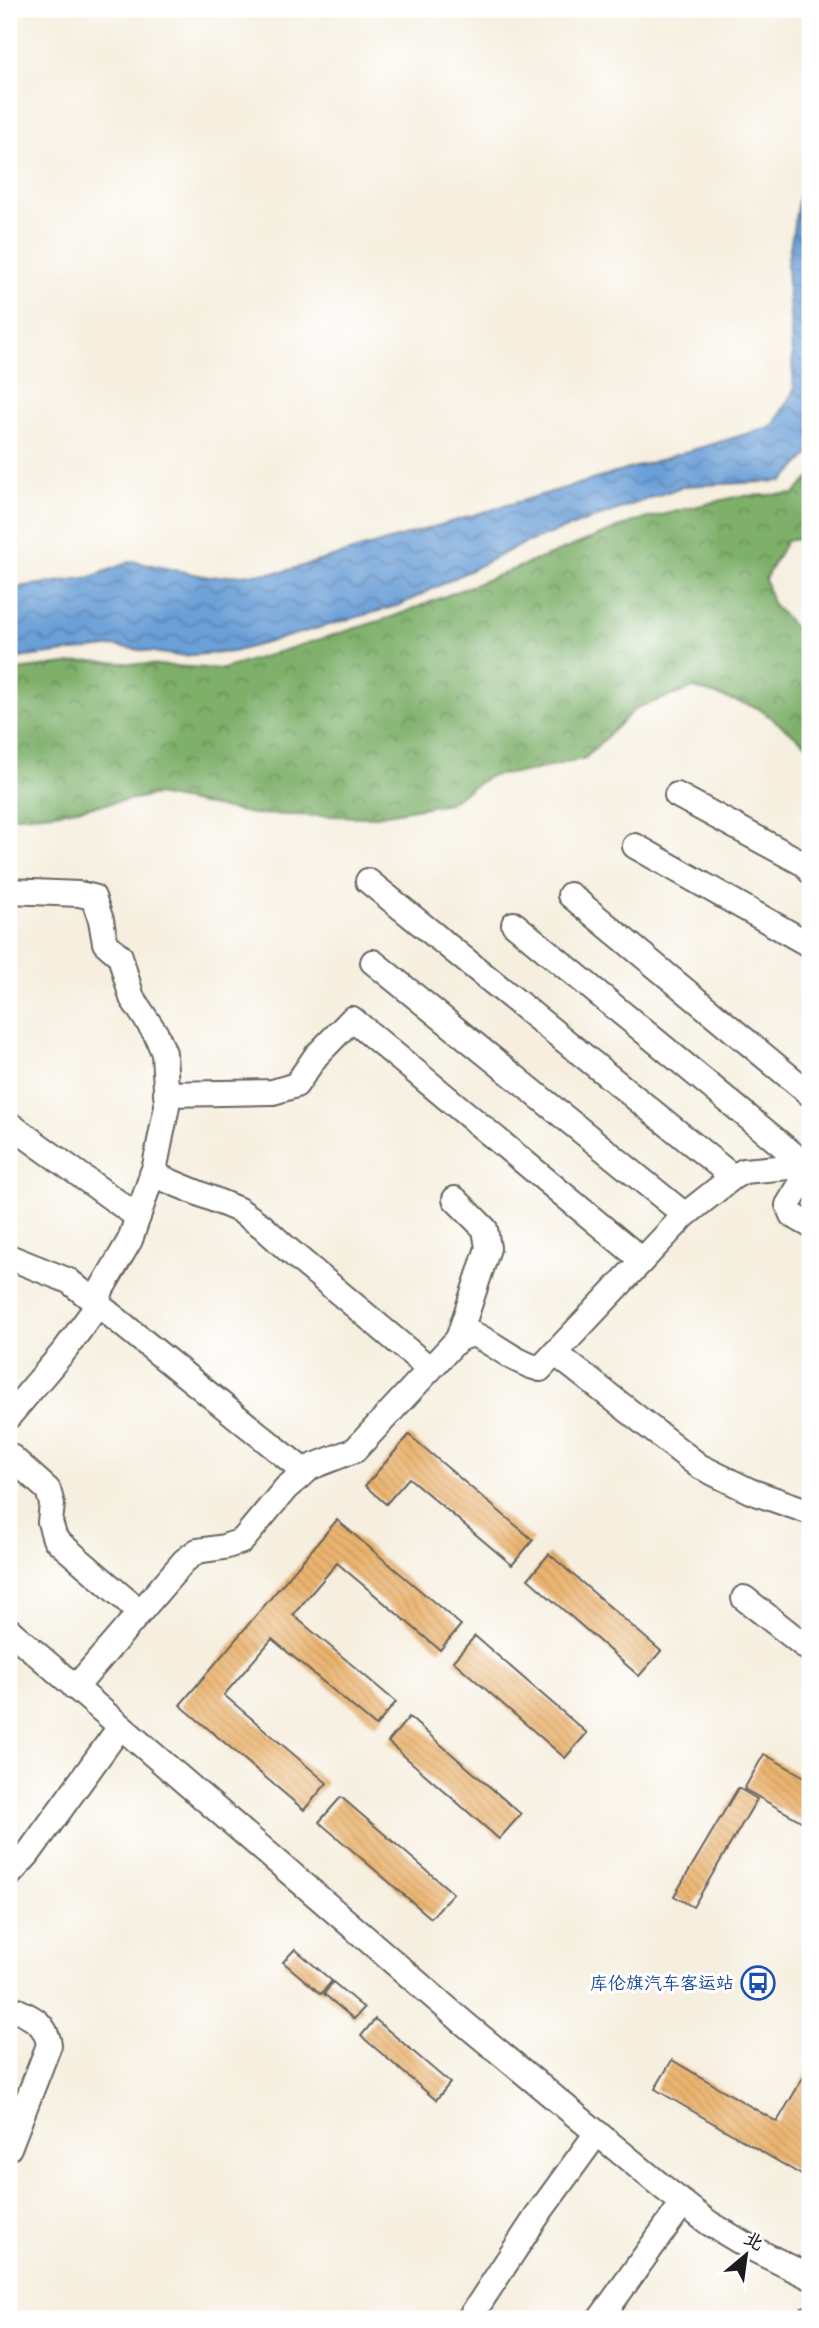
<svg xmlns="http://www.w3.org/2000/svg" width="819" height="2328" viewBox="0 0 819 2328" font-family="Mali,'LXGW WenKai TC',sans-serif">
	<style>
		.forest { fill: url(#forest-crowns); stroke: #4d6644; stroke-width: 2 }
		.water { fill: url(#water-waves); stroke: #445e7a; stroke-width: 2 }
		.building { fill: url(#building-back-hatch) }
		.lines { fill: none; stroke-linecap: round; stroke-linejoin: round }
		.minor-casing { stroke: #686660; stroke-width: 28 }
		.minor { stroke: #fff; stroke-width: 24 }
		.labels { text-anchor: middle; stroke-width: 6; stroke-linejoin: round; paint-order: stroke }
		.transit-label { font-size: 18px; fill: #164399; stroke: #fff; text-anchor: end }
	</style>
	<defs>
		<pattern id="forest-crowns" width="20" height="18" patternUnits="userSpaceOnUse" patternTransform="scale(1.75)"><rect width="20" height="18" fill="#7eb06b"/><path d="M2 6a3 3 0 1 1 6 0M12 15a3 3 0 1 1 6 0" fill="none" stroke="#668e57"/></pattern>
		<pattern id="water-waves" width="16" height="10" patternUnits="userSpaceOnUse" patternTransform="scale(1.75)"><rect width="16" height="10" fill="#6b9fd7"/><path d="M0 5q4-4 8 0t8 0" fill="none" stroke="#5781ae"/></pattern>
		<pattern id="building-back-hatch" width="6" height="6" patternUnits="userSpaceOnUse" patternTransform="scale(1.75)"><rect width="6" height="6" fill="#ebb46f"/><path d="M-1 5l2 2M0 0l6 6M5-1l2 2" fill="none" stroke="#c99a60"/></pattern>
	</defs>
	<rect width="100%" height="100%" fill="#fff"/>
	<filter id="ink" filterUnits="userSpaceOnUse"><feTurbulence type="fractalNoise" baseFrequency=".0143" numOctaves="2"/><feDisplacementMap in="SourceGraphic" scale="14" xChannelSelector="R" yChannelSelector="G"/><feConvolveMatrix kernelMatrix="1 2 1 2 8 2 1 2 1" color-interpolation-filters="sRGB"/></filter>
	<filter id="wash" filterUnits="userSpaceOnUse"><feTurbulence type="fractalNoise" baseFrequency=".00686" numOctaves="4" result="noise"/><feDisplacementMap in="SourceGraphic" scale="28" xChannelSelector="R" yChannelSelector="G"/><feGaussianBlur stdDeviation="1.57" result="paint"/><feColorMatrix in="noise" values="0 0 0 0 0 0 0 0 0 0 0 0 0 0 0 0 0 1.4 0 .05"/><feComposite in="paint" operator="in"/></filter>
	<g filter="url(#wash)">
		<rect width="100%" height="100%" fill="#f6efdf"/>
		<!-- forest -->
		<polygon class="forest" points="810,478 810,537 786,541 765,579 772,603 810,644 810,747 758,708 694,688 636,708 585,758 531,771 490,776 448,803 370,817 252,814 156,795 54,813 9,817 9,671 90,661 223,669 392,617 636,521 739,496 794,494"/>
		<!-- water -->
		<path class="water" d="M 800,190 C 810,278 810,365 810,453 L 783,481 L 684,486 L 525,543 L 400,605 L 233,652 L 179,656 L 115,646 L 9,659 L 9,588 L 91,577 L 132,561 L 209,577 L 282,572 L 773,426 L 794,390 L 787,265 Z"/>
		<g id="blocks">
			<!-- building -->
			<g class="building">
				<polygon points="409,1435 533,1540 512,1565 409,1478 386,1504 365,1486"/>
				<polygon points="337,1520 461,1625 440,1650 337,1563 293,1615 396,1702 376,1726 272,1639 224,1695 327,1783 304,1810 180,1705"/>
				<polygon points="549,1554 661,1651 639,1676 528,1579"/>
				<polygon points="475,1636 587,1733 565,1758 453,1661"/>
				<polygon points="409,1717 521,1814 499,1839 388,1742"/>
				<polygon points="764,1754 810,1780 810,1826 744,1789"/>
				<polygon points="738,1788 757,1799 693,1907 674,1896"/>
				<polygon points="341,1797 453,1893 431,1918 319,1822"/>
				<polygon points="295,1949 332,1981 321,1994 283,1962"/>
				<polygon points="333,1982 364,2008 354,2019 324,1994"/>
				<polygon points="375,2019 450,2083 436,2100 361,2036"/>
				<polygon points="672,2060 777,2122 810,2066 810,2180 655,2089"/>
			</g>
		</g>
	</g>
	<g filter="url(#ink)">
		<use href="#blocks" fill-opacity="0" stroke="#686660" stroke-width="2"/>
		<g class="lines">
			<defs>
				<g id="minor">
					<polyline points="677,795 808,866 810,871"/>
					<polyline points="635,846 810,945"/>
					<polyline points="368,881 733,1177"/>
					<polyline points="9,891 79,894 93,897 101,920 105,943 120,956 132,998 156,1034 164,1053 167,1106 155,1166 130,1240 102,1288 92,1313 65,1350 9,1416"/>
					<polyline points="570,895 810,1094"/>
					<polyline points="514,924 806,1165"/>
					<polyline points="373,962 685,1215"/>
					<polyline points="166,1094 273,1092 296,1085 316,1056 352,1019 642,1260"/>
					<polyline points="9,1124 138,1217"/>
					<polyline points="810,1169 788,1205 792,1215 810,1225"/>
					<polyline points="152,1174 239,1210 262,1226 286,1248 430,1369"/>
					<polyline points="455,1199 485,1229 488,1248 458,1339"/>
					<polyline points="9,1257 69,1281 305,1472"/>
					<polyline points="555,1353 699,1466 750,1491 810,1512"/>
					<polyline points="9,1455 48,1490 52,1504 50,1522 55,1539 140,1612"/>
					<polyline points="744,1598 810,1650"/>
					<polyline points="9,1630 464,2023 665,2189 709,2223 749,2247 810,2277"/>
					<path d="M 75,1688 L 184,1561 L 197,1551 L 224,1547 L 242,1541 L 286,1488 L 311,1467 L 355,1450 L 458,1339 L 473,1334 C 498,1345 513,1362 540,1369 L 685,1215 L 733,1177 L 744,1171 L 810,1165"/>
					<polyline points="9,1875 28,1854 120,1727"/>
					<path d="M 9,2007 C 30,2017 45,2020 49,2045 L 9,2148"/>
					<polyline points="469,2319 541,2210 597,2133"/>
					<polyline points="600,2319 683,2203"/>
					<polyline points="810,2319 810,2318"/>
				</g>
			</defs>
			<!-- minor casing -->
			<use href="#minor" class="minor-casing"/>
			<!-- minor -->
			<use href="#minor" class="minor"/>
		</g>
	</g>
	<!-- icons -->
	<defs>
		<symbol id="bus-ring" viewBox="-11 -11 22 22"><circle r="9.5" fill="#fff" stroke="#1a4fb4" stroke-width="1.5"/><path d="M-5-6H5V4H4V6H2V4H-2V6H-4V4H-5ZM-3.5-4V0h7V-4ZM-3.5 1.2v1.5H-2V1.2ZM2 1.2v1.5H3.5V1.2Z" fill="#1a4fb4"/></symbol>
	</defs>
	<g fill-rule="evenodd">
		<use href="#bus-ring" x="739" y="1964" width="38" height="38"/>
	</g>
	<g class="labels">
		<!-- transit labels -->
		<g class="transit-label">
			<text x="734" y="1989">库伦旗汽车客运站</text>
		</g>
	</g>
	<!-- margin -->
	<rect width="819" height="2328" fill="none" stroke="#fff" stroke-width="35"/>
	<!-- north arrow -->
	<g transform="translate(746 2255) rotate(29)" stroke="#ffffff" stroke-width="5" paint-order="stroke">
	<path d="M0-5L12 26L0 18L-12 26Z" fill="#1c1c1c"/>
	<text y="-10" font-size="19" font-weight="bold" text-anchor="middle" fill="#1c1c1c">北</text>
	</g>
</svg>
